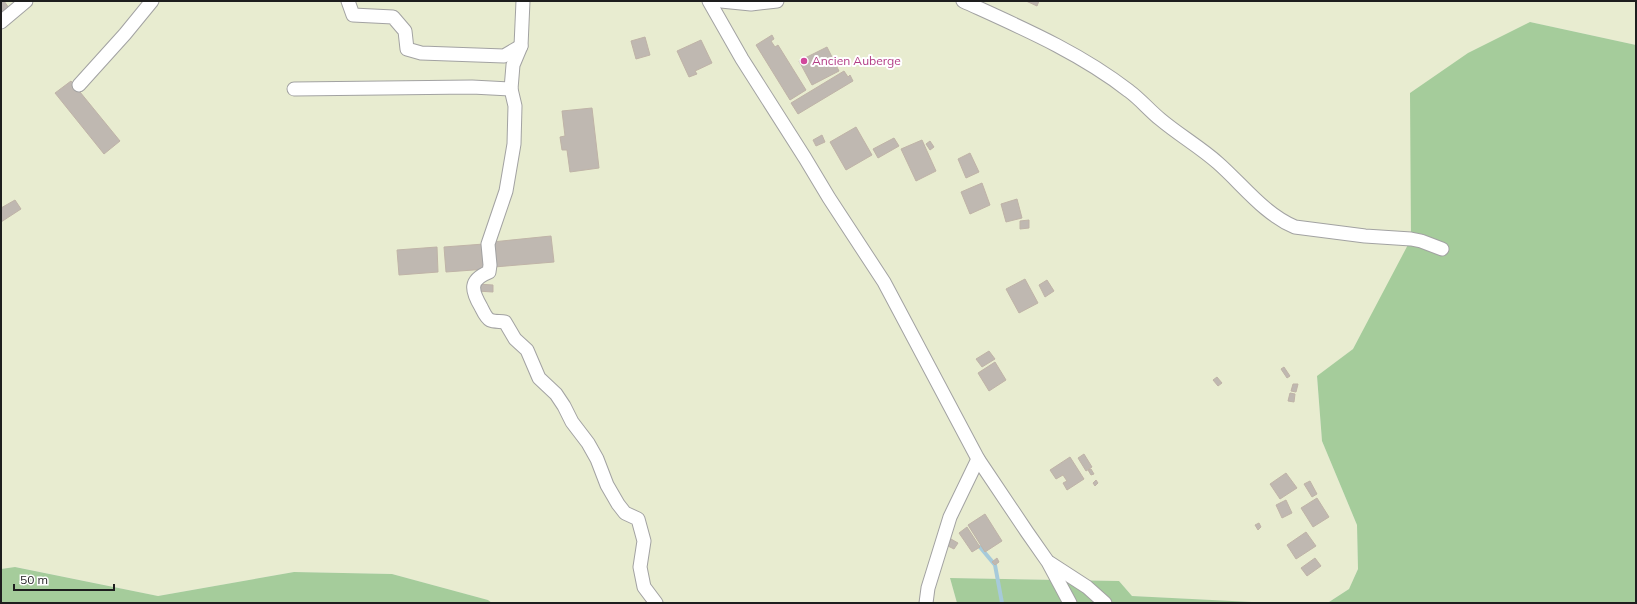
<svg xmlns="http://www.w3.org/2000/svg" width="1637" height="604" viewBox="0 0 1637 604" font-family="Mulish,sans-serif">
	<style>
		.farmland { fill: #e8ecd0 }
		.forest { fill: #a5cc9b }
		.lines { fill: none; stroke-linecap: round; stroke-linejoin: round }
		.stream { stroke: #a6cada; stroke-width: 4 }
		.building { fill: #bfb8b1; stroke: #bfb3a7 }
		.minor-casing { stroke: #a2a2a2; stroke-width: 15 }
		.minor { stroke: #fff; stroke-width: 13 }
		.hotel-dot { fill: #d1479c; stroke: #fff; stroke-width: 1.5 }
		.labels { text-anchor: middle; stroke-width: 4; stroke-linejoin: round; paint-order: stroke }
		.hotel-label { font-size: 12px; fill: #b23c85; stroke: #fff; text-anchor: start }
	</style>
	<rect width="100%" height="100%" fill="#eeece4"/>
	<!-- farmland -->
	<polygon class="farmland" points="1,1 1636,1 1636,45 1530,22 1353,349 1317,377 1322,441 1357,525 1358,569 1349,589 1329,602 1273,603 1132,596 1119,581 950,578 957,603 492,603 488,600 392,574 294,572 158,596 16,567 1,569"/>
	<!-- forest -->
	<g class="forest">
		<polygon points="1530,22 1636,45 1636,603 1295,603 1329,602 1349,589 1358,569 1357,525 1322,441 1317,376 1353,349 1411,239 1410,93 1468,53"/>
		<polygon points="15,567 158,596 294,572 392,574 488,600 492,603 1,603 1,569"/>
		<polygon points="950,578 1119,581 1132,596 1273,603 957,603"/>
	</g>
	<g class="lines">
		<!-- stream -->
		<polyline class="stream" points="980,547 995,565 1002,603"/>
	</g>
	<!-- building -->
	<g class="building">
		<polygon points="1,1 4,1 9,8 1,15"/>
		<polygon points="1026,1 1039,1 1037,6"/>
		<polygon points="772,35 774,39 771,41 775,47 778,45 806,90 790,100 756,45"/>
		<polygon points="645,37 650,55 636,59 631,41"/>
		<polygon points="701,40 712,63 695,71 697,74 689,77 677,51"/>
		<polygon points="827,47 839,71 812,85 799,61"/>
		<polygon points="844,71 848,77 850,75 853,81 798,114 791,103"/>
		<polygon points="71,81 120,141 104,154 55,93"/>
		<polygon points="592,108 599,168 570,172 567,150 562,150 560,137 565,136 562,111"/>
		<polygon points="856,127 872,155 846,170 830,142"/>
		<polygon points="822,135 825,142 816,146 813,140"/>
		<polygon points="894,138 899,146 878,158 873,149"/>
		<polygon points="922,140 936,171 916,181 901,149"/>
		<polygon points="930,141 934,147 930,150 926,144"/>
		<polygon points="970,153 979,172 966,178 958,159"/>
		<polygon points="982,183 990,205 970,214 961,192"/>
		<polygon points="1017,199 1022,218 1006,222 1001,204"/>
		<polygon points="15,200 21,209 1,222 1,208"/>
		<polygon points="1029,220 1029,228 1020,229 1020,221"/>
		<polygon points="551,236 554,262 494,267 492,242"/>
		<polygon points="484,244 487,269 446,272 444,247"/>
		<polygon points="437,247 438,272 399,275 397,250"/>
		<polygon points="1025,279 1038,303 1019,313 1006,289"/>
		<polygon points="1047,280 1054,291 1045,297 1039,285"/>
		<polygon points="477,284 493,285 493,292 477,291"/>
		<polygon points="989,351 995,359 982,367 976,359"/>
		<polygon points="995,362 1006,380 989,391 978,373"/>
		<polygon points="1284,367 1290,376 1287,378 1281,369"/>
		<polygon points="1217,377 1222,383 1218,386 1213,380"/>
		<polygon points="1293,384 1298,384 1296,392 1291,391"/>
		<polygon points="1290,393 1295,394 1294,402 1288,401"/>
		<polygon points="1084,454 1092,467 1086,471 1078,458"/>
		<polygon points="1070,457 1084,479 1067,490 1063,483 1067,481 1063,475 1056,479 1050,470"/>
		<polygon points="1091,469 1094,474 1091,475 1088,470"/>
		<polygon points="1286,473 1297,488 1280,499 1270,484"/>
		<polygon points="1096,480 1098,483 1095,486 1093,483"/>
		<polygon points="1310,481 1317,494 1312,497 1304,484"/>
		<polygon points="1317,498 1329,517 1313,527 1301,508"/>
		<polygon points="1286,500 1292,513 1282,518 1276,505"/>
		<polygon points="985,514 1002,541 985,552 968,525"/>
		<polygon points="1259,523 1261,527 1258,530 1255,525"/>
		<polygon points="967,527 980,547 972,552 959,533"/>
		<polygon points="1306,532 1316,546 1296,559 1287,545"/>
		<polygon points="951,539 958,543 954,549 948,546"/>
		<polygon points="997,558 999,562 995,565 992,562"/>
		<polygon points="1315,558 1321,566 1307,576 1301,568"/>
	</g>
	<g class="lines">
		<defs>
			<g id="minor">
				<polyline points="348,1 353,15 393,17 405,31 407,49 421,53 504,56 521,46"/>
				<path d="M 523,1 L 521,46 L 513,65 L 511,89 L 515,106 L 514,144 L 506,191 L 488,244 L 490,265 L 489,272 C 469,280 471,290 481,307 C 483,311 486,318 490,320 C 494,322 501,321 505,322 L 515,339 L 527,350 L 539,378 L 556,394 L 564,406 L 572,422 L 588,443 L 597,459 L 607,485 L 618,504 L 625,513 L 638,519 L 644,541 L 640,567 L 644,587 L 656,603"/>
				<polyline points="709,1 742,59 805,158 829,198 884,282 978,459 1027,532 1048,562 1070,603"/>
				<polyline points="721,1 751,4 777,1"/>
				<path d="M 963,1 C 1020,27 1079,52 1129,91 C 1140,99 1149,110 1160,119 C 1179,135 1200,147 1218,163 C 1243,185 1264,214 1295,227 L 1365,236 L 1411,239 L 1421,241 L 1442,249"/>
				<polyline points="1,22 26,1"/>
				<polyline points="79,85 125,34 152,1"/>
				<polyline points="294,89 472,87 511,89"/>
				<polyline points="1050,563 1087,587 1105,603"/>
				<polyline points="926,603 928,588 950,517 978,459"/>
			</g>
		</defs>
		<!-- minor casing -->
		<use href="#minor" class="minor-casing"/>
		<!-- minor -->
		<use href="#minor" class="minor"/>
	</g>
	<!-- markers -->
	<circle class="hotel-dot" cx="804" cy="61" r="4"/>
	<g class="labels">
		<!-- hotel labels -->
		<g class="hotel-label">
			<text x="812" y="65">Ancien Auberge</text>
		</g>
	</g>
	<!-- border -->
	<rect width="1637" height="604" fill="none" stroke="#1e1e1e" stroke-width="4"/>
	<!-- scale -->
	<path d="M14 584v6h100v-6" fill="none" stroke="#1e1e1e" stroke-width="2"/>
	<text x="20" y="584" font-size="12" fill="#1e1e1e" stroke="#ffffff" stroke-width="3" paint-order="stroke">50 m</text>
</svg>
